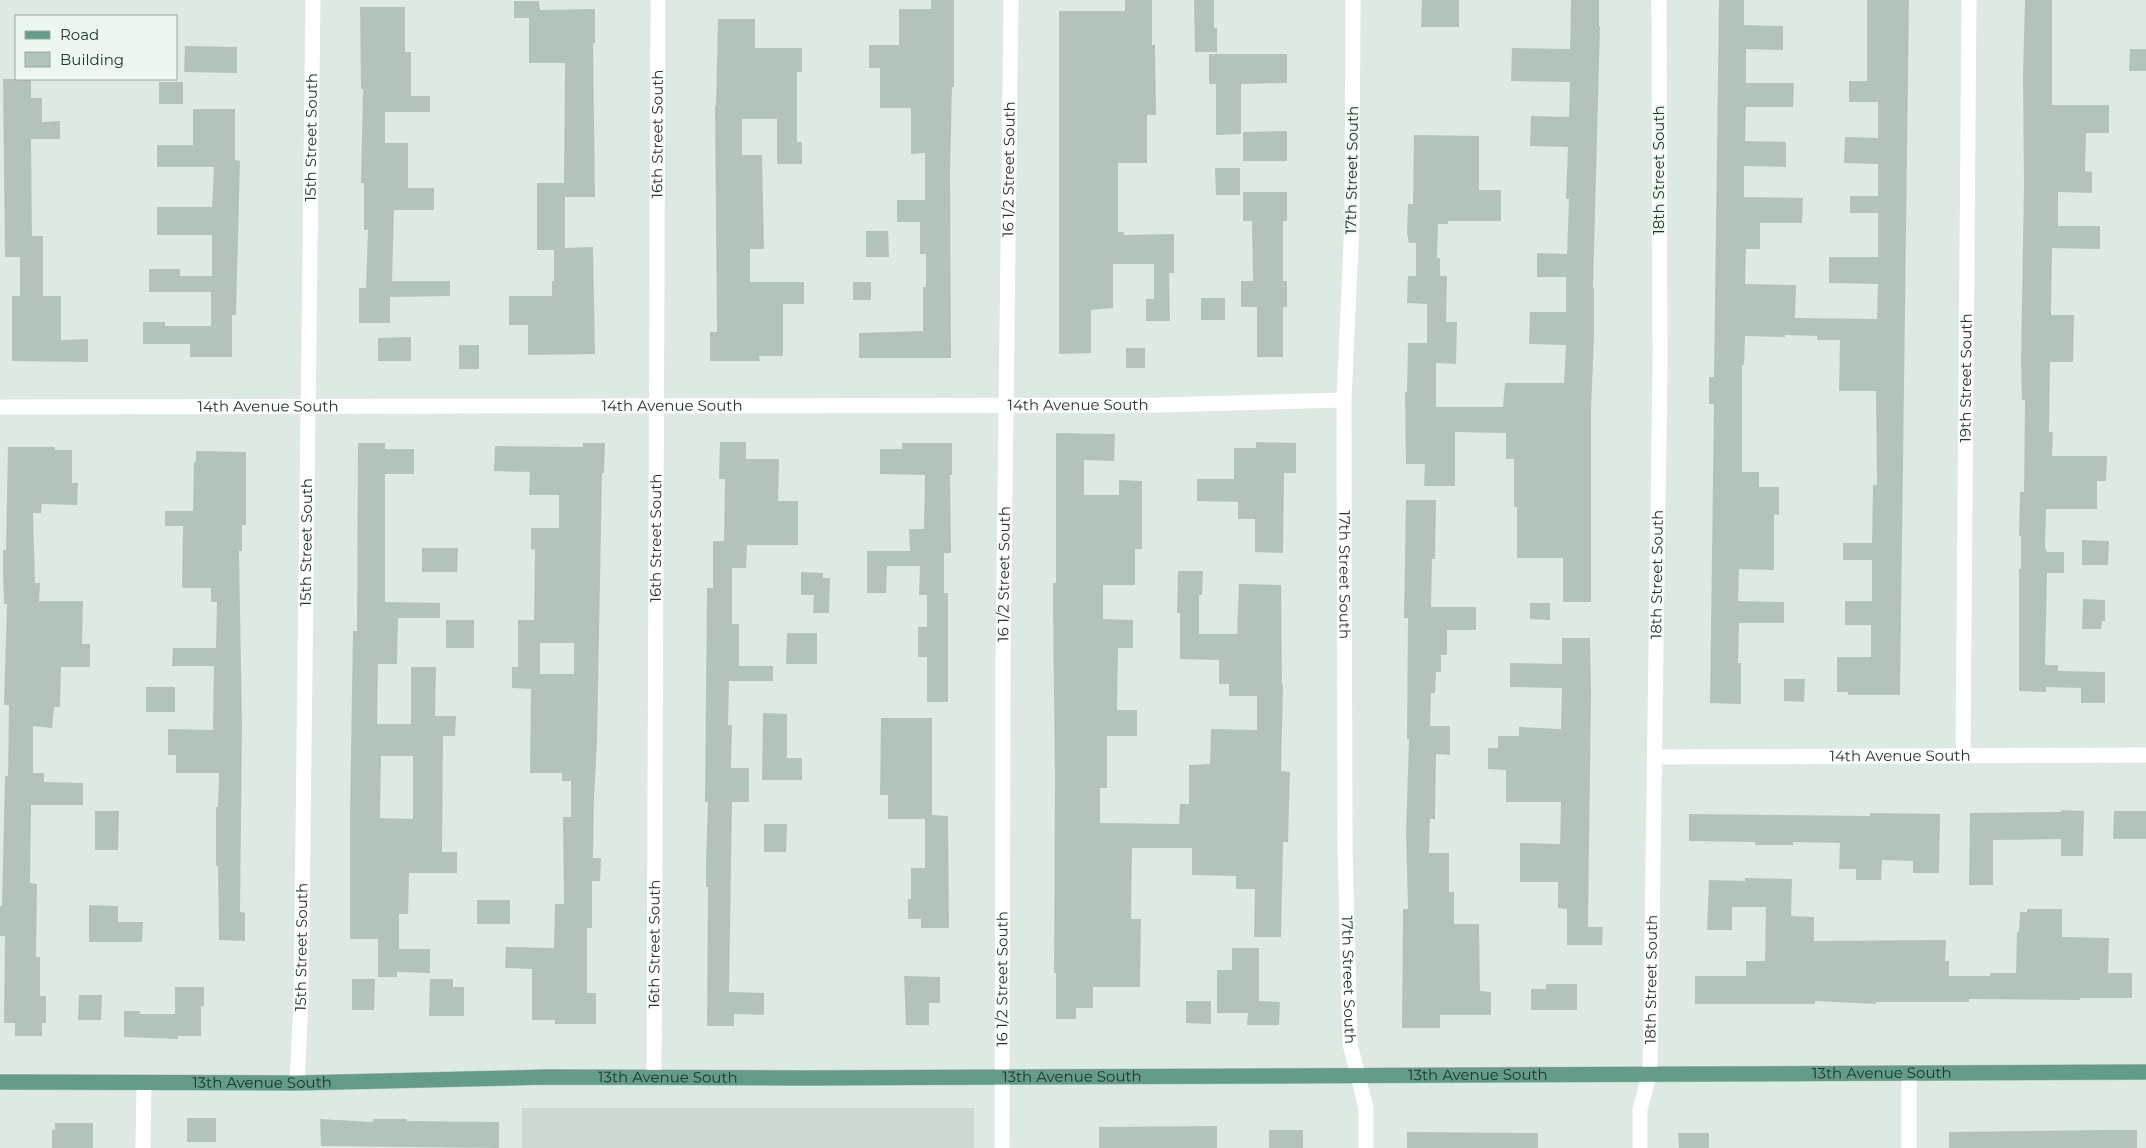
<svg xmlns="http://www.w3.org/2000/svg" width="2146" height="1148" viewBox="0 0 2146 1148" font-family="Montserrat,sans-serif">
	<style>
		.built { fill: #ccd8d2 }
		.building { fill: #b3c3bc; fill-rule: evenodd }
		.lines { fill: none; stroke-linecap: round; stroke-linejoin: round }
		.major-casing { stroke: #bcc3c1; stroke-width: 16 }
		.minor { stroke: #fff; stroke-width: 15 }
		.major { stroke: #639d8a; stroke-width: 15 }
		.labels { text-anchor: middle; stroke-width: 4; stroke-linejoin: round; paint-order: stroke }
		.street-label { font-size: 15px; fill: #20372f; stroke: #edf6f1 }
	</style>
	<rect width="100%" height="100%" fill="#dde9e3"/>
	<!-- built -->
	<rect class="built" x="522" y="1108" width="452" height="40"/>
	<!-- building -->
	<g class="building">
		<polygon points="931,0 954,0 954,87 952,87 950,171 951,358 859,358 859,333 923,331 923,287 926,287 926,254 920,254 920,222 897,222 897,200 925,200 925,153 911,154 911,108 880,108 880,68 869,68 869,45 899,45 899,9 931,9"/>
		<polygon points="1125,0 1152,0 1152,45 1155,45 1156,115 1147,115 1147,163 1118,163 1118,232 1124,232 1124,235 1174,234 1174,273 1169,273 1170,321 1146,321 1146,299 1154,299 1154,264 1113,264 1113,308 1091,310 1091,353 1059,354 1059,11 1125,11"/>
		<polygon points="1194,0 1214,0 1214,28 1217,28 1217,52 1195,52"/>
		<polygon points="1422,0 1459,0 1459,27 1421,27"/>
		<polygon points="1571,0 1599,0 1599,26 1600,26 1593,288 1594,288 1594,336 1591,410 1591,602 1563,602 1563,558 1517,558 1517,507 1514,507 1514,459 1506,459 1506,433 1455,432 1455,486 1424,486 1425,464 1406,464 1405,392 1407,392 1408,343 1427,343 1427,304 1407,303 1408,276 1416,276 1416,243 1409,243 1407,233 1408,204 1413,204 1414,135 1479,136 1479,190 1501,190 1501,221 1448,221 1448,224 1438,224 1437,258 1440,258 1440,276 1447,276 1446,322 1457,322 1456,364 1436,363 1436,407 1503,407 1505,383 1564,383 1566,345 1529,344 1530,312 1566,312 1566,277 1537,277 1537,253 1567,254 1569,199 1566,199 1568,147 1530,146 1531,116 1569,117 1570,82 1511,81 1512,48 1570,49"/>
		<polygon points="1719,0 1744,0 1744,25 1783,26 1783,50 1746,49 1746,83 1794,83 1793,107 1746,107 1745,141 1786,142 1786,167 1744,166 1744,197 1803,198 1802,223 1760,223 1760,249 1746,249 1745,284 1796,285 1795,318 1877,319 1878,284 1829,283 1829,257 1878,257 1878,213 1850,213 1850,196 1878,196 1878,164 1844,163 1845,137 1878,138 1878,102 1849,102 1849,81 1867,81 1867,0 1909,0 1900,695 1848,695 1848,692 1837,692 1837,657 1871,657 1871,625 1845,625 1845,601 1872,601 1872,560 1843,560 1843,543 1872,543 1873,485 1877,485 1876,391 1839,391 1840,340 1817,340 1817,336 1785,335 1785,337 1745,336 1744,365 1742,365 1742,472 1759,472 1759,487 1779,487 1779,515 1774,514 1774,570 1739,569 1738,601 1784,602 1784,623 1739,623 1738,663 1741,663 1741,704 1710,703 1714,404 1709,404 1709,377 1714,377"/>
		<polygon points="2025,0 2052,0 2052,105 2109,105 2109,133 2086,133 2085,171 2092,172 2092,193 2058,192 2058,226 2100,226 2100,249 2052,248 2051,315 2074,315 2073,362 2050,362 2049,432 2053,432 2052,456 2107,456 2106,481 2097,481 2097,509 2046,509 2045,547 2047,552 2064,552 2064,573 2047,573 2045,663 2046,665 2058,665 2058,671 2105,672 2105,703 2081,703 2081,688 2046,687 2046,692 2019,691 2019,569 2021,569 2021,536 2019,536 2020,492 2024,492 2025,400 2022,400 2021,362 2024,184 2023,74"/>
		<polygon points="514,1 539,1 540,10 595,9 595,43 593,43 595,197 565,197 565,248 593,247 595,354 528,355 528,325 509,325 509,296 552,296 552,281 554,281 554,250 537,250 537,183 564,183 565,63 529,63 529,18 514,18"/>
		<polygon points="360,7 405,7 405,52 411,52 411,96 430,96 430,112 385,112 385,143 408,143 408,188 434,188 434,210 394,210 392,281 450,281 450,296 390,297 390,323 359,323 359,288 366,288 368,230 364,230 364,183 361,183 363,89 361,89"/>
		<polygon points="718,19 755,19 755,48 802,48 802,72 797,72 797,142 802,142 802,164 777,164 777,119 742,119 742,155 762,155 764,249 750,249 750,282 804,282 804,304 783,304 783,356 759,356 760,361 710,361 710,332 717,332 715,105 716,105"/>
		<polygon points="185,46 237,47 237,73 184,72"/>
		<polygon points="2130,49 2146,49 2146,71 2129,71"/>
		<polygon points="1209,54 1287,54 1287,83 1241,84 1241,134 1216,135 1216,84 1209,84"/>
		<polygon points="3,79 31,79 31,98 42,98 42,122 60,121 60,139 31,139 32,236 43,236 43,296 61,296 61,340 88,339 88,362 12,361 12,296 20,296 20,257 5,257"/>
		<rect x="159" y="82" width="24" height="22"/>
		<polygon points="193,109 235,109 235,160 240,161 236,315 232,315 232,357 190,357 190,344 143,344 143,322 165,322 165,326 211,326 211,292 149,292 149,269 180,269 180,276 212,276 212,235 157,235 157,207 212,207 214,167 157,167 157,145 193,145"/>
		<polygon points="1287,131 1287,161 1243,161 1243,132"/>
		<polygon points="1215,168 1240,168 1240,195 1216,195"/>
		<polygon points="1243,192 1287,192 1287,221 1283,221 1283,281 1287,281 1287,307 1283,307 1283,357 1257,357 1257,307 1241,307 1241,281 1253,281 1252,221 1243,221"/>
		<polygon points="866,231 888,231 889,257 866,257"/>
		<rect x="853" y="282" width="18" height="18"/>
		<rect x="1201" y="298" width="24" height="22"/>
		<polygon points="411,337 411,361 378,361 378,338"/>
		<rect x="459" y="345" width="20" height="24"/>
		<rect x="1126" y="348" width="19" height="20"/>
		<polygon points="1056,433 1115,434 1114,461 1084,460 1084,495 1119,495 1119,480 1142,481 1142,549 1135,549 1135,585 1103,585 1103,619 1133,620 1133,648 1118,648 1117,710 1137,710 1137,736 1107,736 1107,788 1100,788 1100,823 1179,824 1180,804 1189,804 1189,765 1210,764 1211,729 1257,730 1257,696 1229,696 1229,684 1219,684 1219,660 1180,659 1180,613 1177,613 1178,571 1203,571 1202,595 1199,595 1199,634 1237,634 1239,584 1281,585 1282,685 1283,685 1281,771 1290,772 1288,842 1283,842 1281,937 1254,937 1255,889 1236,889 1236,876 1192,875 1192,848 1132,848 1131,919 1141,919 1140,987 1093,987 1093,1008 1076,1008 1076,1019 1056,1019 1056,973 1054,973 1055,779 1053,608 1053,583 1056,583"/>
		<polygon points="720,442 746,442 746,459 779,459 778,501 798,501 798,545 747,545 746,568 732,568 732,624 739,624 739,666 773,666 773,681 729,681 728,725 732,725 731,768 749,768 749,802 732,802 729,992 764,993 764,1015 734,1014 734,1026 707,1026 708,887 706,887 706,862 708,802 705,802 707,588 713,588 713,541 724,541 725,479 719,479"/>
		<polygon points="1256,442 1296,443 1296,473 1284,473 1283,553 1255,552 1255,519 1238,519 1238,502 1197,501 1197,479 1234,479 1234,448 1256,448"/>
		<path d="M 358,443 L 385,443 L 385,449 L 414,449 L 414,474 L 385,474 L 385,602 L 440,603 L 440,618 L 398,618 L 397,664 L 378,664 L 377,724 L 411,724 L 411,667 L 436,667 L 435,716 L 456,716 L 455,736 L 443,736 L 442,852 L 457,852 L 457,873 L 409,873 L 408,914 L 399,914 L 399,949 L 430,949 L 430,973 L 397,972 L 397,977 L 378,977 L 378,939 L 350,939 L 350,815 L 353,631 L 357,631 ZM 381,756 L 413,756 L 413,819 L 380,818 Z"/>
		<path d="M 583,443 L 605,443 L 604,473 L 602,473 L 597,742 L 594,796 L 593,858 L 601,858 L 600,881 L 592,881 L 592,928 L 587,928 L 587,993 L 596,993 L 596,1024 L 555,1024 L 555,1020 L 532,1020 L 532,969 L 505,968 L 506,947 L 554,948 L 555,904 L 564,904 L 563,817 L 571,817 L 571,781 L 562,781 L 562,773 L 530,773 L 531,689 L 512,688 L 512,667 L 518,667 L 518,620 L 534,620 L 535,550 L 531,549 L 531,528 L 559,528 L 559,495 L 529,495 L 530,472 L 494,471 L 495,446 L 583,447 ZM 540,643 L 574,643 L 574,674 L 540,674 Z"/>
		<polygon points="902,443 952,443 952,475 950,475 951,553 944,553 944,593 948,593 948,702 927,702 927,657 918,657 918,627 927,627 927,595 919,595 920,566 887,566 886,593 867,593 867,551 910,551 909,529 924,529 925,475 880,474 880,449 902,449"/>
		<polygon points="8,447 55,447 55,450 72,450 72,483 78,483 77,505 42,504 41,513 33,513 35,583 40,583 39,601 83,601 82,644 90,644 90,667 61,667 60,707 54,707 52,728 33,726 33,773 44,773 44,782 83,783 83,805 31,805 30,883 37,884 36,957 40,957 40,996 46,996 46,1023 42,1023 42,1036 15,1036 15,1023 4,1023 5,936 0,936 0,906 2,906 5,776 8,776 9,705 4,705 7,604 4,604 3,569 3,550 6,550"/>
		<polygon points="196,451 246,452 246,525 242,525 242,551 239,551 242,726 240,912 245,913 245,941 219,940 218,866 216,866 216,807 218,807 219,773 176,773 176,755 168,755 168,729 213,730 214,666 172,666 173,648 216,648 217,602 211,602 211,588 183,588 182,586 183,526 165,526 165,511 193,511 194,462 196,462"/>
		<polygon points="1406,500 1436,500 1435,559 1432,559 1431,607 1476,607 1476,630 1447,630 1447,655 1441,655 1441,672 1436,672 1435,693 1431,693 1430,726 1450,726 1450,755 1436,754 1435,819 1430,819 1429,853 1449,853 1449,892 1454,892 1454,924 1479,924 1480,991 1491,992 1491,1015 1440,1015 1440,1028 1402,1028 1403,909 1408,909 1406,834 1409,739 1407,739 1408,618 1404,618"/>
		<polygon points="2082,540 2109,541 2108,565 2082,565"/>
		<polygon points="422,548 458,548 457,572 422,572"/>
		<polygon points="801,572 823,573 823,578 830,578 829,613 813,613 814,595 801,595"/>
		<polygon points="2083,599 2105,600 2105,621 2102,621 2101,629 2082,629"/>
		<polygon points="1530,603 1550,603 1550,620 1530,619"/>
		<rect x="446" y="620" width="28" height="28"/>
		<polygon points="787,633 817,633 817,664 786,664"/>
		<polygon points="1562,638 1590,638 1591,694 1588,927 1603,927 1602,945 1567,945 1567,909 1558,908 1558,882 1520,882 1520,843 1560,844 1561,802 1506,802 1506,770 1488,769 1488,748 1498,748 1498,736 1519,736 1519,727 1561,729 1562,688 1510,687 1510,663 1562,664"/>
		<polygon points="1784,679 1805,679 1804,702 1784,701"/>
		<rect x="146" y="687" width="29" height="25"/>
		<polygon points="763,713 787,714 787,758 802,758 802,780 762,780"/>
		<polygon points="881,718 932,718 932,815 948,816 949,928 921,928 921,919 908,919 908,899 911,899 911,868 925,868 925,819 888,819 888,795 880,795"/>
		<polygon points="2061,810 2084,811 2083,856 2061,856 2061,839 1993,840 1993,885 1969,885 1970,813 2061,812"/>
		<polygon points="95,811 119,811 118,850 95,850"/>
		<polygon points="2114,811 2146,811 2146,839 2113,839"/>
		<polygon points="1870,813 1940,814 1939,873 1913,873 1913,861 1882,860 1881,880 1856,880 1856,869 1839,869 1840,843 1793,842 1793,845 1755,845 1755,842 1689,841 1689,814 1870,816"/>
		<polygon points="764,824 787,824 786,852 764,852"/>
		<polygon points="1745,878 1792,879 1791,916 1814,917 1814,941 1946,940 1945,961 1949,961 1949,976 1990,976 1990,973 2016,973 2017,932 2019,932 2020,912 2027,912 2027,909 2062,909 2062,937 2109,938 2108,973 2132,973 2132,998 2080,998 2080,1000 1969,999 1969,1002 1876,1002 1876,1004 1815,1001 1815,1004 1695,1004 1695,976 1746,976 1746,961 1765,961 1766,907 1732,907 1732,930 1707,930 1709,880 1745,881"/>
		<rect x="477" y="900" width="33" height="24"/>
		<polygon points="89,905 118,906 118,922 143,922 142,942 89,942"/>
		<polygon points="1232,948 1259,948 1259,1001 1280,1002 1279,1025 1247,1025 1248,1013 1217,1013 1217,970 1232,970"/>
		<polygon points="904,976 940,977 940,1003 929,1003 929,1025 906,1025"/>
		<polygon points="352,979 375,979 374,1010 352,1010"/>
		<polygon points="430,979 453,979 453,987 464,987 464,1016 429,1016"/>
		<polygon points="1546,984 1577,984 1577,1010 1531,1010 1531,989 1546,989"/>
		<polygon points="175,987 204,987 204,1006 201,1006 201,1036 178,1036 178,1039 124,1037 124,1011 140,1011 140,1014 175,1014"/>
		<polygon points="79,995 102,995 101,1020 78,1020"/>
		<polygon points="1186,1001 1211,1001 1211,1024 1186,1023"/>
		<rect x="187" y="1118" width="29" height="24"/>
		<polygon points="320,1119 373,1122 373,1119 407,1119 407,1121 499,1122 499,1148 321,1146"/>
		<polygon points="55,1123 93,1123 93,1148 52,1148 52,1130 55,1130"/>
		<polygon points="1217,1126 1217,1148 1099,1148 1099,1127"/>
		<rect x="1269" y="1130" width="34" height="18"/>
		<polygon points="2103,1130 2137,1130 2137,1148 1949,1148 1949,1132"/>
		<polygon points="1407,1132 1538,1133 1538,1148 1407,1148"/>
		<polygon points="1678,1133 1709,1133 1709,1148 1679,1148"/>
	</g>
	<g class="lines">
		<defs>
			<g id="major">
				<path id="s9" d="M 0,1082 L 297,1083 L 549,1077 L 801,1078 L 2146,1072"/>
			</g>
		</defs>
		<!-- major casing -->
		<use href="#major" class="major-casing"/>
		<!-- minor -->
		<g class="minor">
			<path id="s1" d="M 1353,0 L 1352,222 L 1344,400 L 1345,845 L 1350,1044 L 1366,1108 L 1366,1148"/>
			<path id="s2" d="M 0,407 L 1158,405 L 1344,400"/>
			<path id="s3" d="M 1963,756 L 1969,0"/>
			<path id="s4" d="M 1655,757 L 2146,755"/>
			<path id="s5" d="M 654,1076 L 658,0"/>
			<path id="s6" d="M 297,1083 L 301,999 L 313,0"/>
			<polyline points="143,1148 144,1083"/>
			<path id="s7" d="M 1002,1148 L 1003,657 L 1011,0"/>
			<path id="s8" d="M 1640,1148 L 1640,1109 L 1650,1073 L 1660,367 L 1659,0"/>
			<polyline points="1909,1148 1909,1074"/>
		</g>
		<!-- major -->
		<use href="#major" class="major"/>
	</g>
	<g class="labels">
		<!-- street labels -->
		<g class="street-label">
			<text dy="5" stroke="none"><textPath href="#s5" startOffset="942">16th Street South</textPath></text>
			<text dy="5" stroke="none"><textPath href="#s6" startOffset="946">15th Street South</textPath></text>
			<text dy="5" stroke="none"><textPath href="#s7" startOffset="979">16 1/2 Street South</textPath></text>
			<text transform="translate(1352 170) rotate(-89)" y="5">17th Street South</text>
			<text transform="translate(1659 170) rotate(-90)" y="5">18th Street South</text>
			<text dy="5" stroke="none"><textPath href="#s3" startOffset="378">19th Street South</textPath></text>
			<text dy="5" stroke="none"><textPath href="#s2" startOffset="672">14th Avenue South</textPath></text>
			<text dy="5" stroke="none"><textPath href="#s2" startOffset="1078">14th Avenue South</textPath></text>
			<text dy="5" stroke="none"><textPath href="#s2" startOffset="268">14th Avenue South</textPath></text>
			<text dy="5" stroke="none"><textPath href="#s5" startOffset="538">16th Street South</textPath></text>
			<text dy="5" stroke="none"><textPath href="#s6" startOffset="541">15th Street South</textPath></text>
			<text dy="5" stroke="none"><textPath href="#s7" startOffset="574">16 1/2 Street South</textPath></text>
			<text dy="5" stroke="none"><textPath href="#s1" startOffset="575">17th Street South</textPath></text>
			<text dy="5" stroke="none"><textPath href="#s8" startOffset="575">18th Street South</textPath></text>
			<text dy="5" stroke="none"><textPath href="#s4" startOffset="245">14th Avenue South</textPath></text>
			<text dy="5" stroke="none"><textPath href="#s5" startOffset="132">16th Street South</textPath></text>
			<text dy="5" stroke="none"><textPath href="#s6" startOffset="136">15th Street South</textPath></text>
			<text dy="5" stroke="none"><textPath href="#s7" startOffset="169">16 1/2 Street South</textPath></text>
			<text dy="5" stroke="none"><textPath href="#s1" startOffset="980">17th Street South</textPath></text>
			<text dy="5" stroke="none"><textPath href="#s8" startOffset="170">18th Street South</textPath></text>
			<text dy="5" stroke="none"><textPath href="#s9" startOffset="1882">13th Avenue South</textPath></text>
			<text dy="5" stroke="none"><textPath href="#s9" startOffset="1478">13th Avenue South</textPath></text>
			<text dy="5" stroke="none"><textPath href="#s9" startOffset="1072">13th Avenue South</textPath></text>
			<text dy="5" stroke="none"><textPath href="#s9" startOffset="668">13th Avenue South</textPath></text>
			<text dy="5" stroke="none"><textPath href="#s9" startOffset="262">13th Avenue South</textPath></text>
		</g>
	</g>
	<!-- legend -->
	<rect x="15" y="15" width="162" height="65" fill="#edf6f1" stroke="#9baaa3"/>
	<rect x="25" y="31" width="25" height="8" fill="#639d8a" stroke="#9baaa3"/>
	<text x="60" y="40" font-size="15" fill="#20372f">Road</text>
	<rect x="25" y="52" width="25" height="15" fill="#b3c3bc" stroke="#9baaa3"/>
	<text x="60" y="65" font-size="15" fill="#20372f">Building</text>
</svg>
